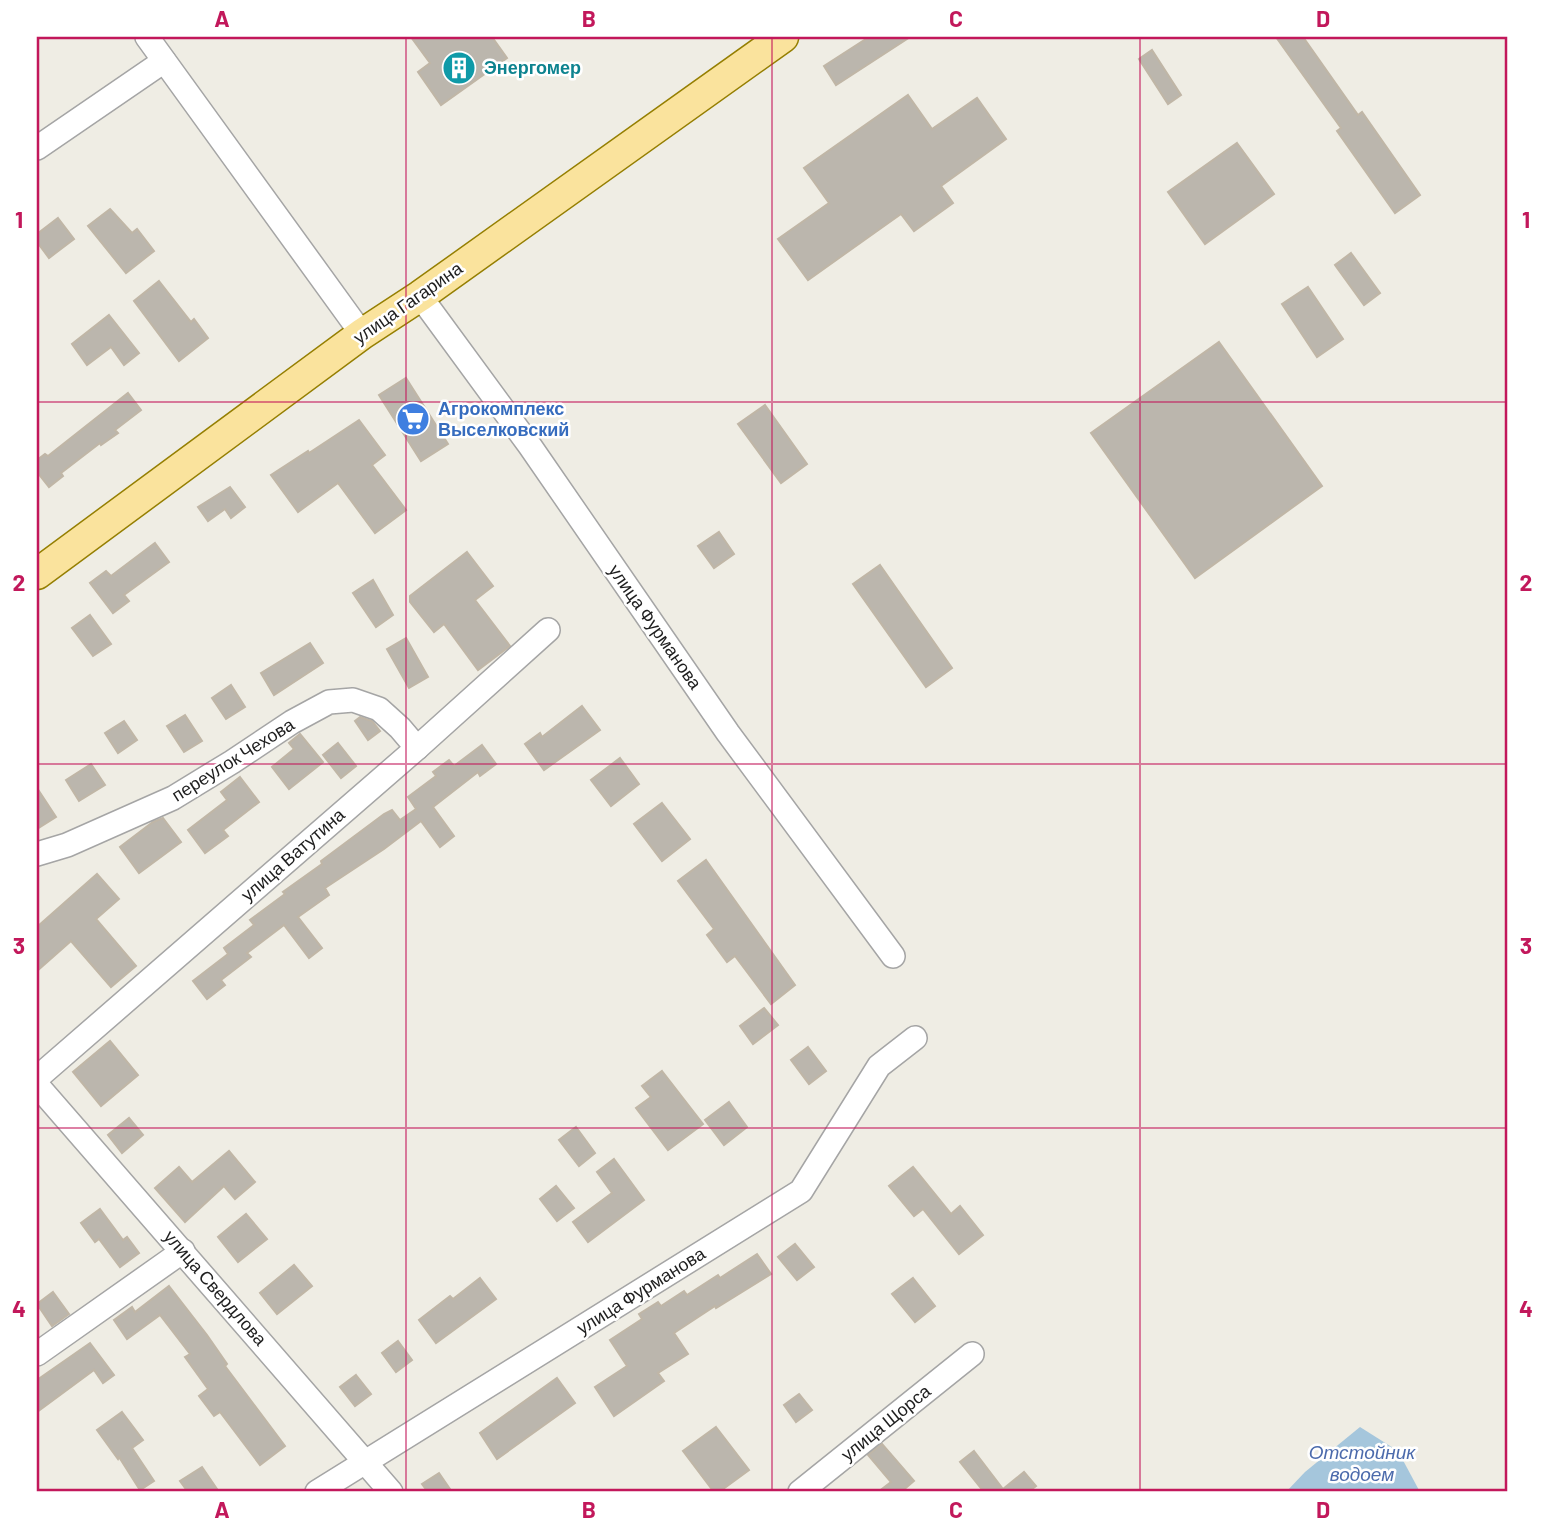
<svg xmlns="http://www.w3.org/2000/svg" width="1545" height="1529" viewBox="0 0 1545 1529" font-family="Barlow,sans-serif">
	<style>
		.water { fill: #a5c6dc }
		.building { fill: #bbb6ad; stroke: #c0b6a6; stroke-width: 2 }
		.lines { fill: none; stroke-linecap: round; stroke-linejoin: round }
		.minor-casing { stroke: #a5a5a5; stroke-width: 26 }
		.major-casing { stroke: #957f02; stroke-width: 33 }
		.minor { stroke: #fff; stroke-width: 23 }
		.major { stroke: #fae39d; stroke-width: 30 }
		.grid { fill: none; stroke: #c2185b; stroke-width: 2; stroke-opacity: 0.55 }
		.labels { text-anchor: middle; stroke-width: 5; stroke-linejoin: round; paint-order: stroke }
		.culture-label { font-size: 18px; font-weight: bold; fill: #0d838f; stroke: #fff; text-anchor: start }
		.street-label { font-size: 18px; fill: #1e1e1e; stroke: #fff }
		.shop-label { font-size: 18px; font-weight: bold; fill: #366cbe; stroke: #fff; text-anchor: start }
		.water-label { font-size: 19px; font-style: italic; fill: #4c6bac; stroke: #fff }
		.neatline { fill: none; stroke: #c2185b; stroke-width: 2.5 }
		.grid-label { font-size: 23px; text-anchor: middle; font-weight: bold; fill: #c2185b }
	</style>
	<rect width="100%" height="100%" fill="#efede4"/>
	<!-- water -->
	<polygon class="water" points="1360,1427 1398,1451 1420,1492 1286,1492 1305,1472"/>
	<!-- building -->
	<g class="building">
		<polygon points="411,37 492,37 507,58 441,105 418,72 430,63"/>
		<polygon points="869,37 910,37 836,85 824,66"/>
		<polygon points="1276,37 1303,37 1358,115 1362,112 1420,195 1395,213 1337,131 1341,128"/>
		<polygon points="1152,50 1181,95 1168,104 1139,59"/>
		<polygon points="908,95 932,129 977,98 1006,139 941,186 953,203 914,231 901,214 808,280 778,239 829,203 804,168"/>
		<polygon points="1237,143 1274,194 1205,244 1168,192"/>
		<polygon points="110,209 132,233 137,229 154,251 126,273 88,226"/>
		<polygon points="58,218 74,239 49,258 37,242 37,234"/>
		<polygon points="1351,253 1380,293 1364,305 1335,265"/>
		<polygon points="159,281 191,322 194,319 208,338 179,361 134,301"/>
		<polygon points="1308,287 1343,339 1317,357 1282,304"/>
		<polygon points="109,315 139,353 124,365 111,347 87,365 72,344"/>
		<polygon points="1219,342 1322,486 1195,578 1091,433"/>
		<polygon points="406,378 448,444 421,461 379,395"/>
		<polygon points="128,393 141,410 115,430 118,433 101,445 100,443 61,473 63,476 49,487 37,472 37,460 45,454 48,456"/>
		<polygon points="765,405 807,464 781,483 738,424"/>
		<polygon points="359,420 385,455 372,465 406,510 375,533 338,483 298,512 271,475 308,451 309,453"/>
		<polygon points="230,487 245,507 231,518 225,509 208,521 198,507"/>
		<polygon points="719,532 734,554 714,568 698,546"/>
		<polygon points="155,543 169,562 124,595 129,601 113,613 90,583 106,571 111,576"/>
		<polygon points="467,552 493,586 475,600 510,646 478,670 444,624 434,632 410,602 410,596"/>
		<polygon points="880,565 952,668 926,687 853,584"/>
		<polygon points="373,580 393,615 376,627 353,593"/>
		<polygon points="90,615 111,644 93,656 72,628"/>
		<polygon points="406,638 428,677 409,688 387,649"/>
		<polygon points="310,643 323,663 274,695 261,673"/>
		<polygon points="231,685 245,707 226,719 212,698"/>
		<polygon points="582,706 600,730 544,770 525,744 540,733 542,737"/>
		<polygon points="185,715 202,741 184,752 167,726"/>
		<polygon points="360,717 372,721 380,731 368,740 355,721"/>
		<polygon points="124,721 137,740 118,753 105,733"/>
		<polygon points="300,734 323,762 289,789 272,767 294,749 289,743"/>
		<polygon points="338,743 356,766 341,778 323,755"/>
		<polygon points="482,745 496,764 480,776 478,772 433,807 454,836 440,847 421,821 384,849 325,888 329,895 298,917 322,948 309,958 284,925 247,953 251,957 221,980 225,985 207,999 193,981 228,954 224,948 254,925 250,920 285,894 283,892 322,864 321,861 384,814 392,810 400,820 416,809 408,797 436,776 433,772 449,760 454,766"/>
		<polygon points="620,758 639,784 611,806 591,780"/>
		<polygon points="91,764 105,785 79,801 66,780"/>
		<polygon points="240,777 259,802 223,830 228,836 205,853 188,830 227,800 221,792"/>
		<polygon points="37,788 56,817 37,829"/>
		<polygon points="662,803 690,839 662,861 634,824"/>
		<polygon points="163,818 181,842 139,873 120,847 153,822"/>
		<polygon points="706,860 795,985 771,1004 735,956 727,962 707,935 714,929 678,881"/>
		<polygon points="97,874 119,899 96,919 136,966 111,987 71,941 37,971 37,927"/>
		<polygon points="764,1008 778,1025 753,1044 740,1026"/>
		<polygon points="110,1041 138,1075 101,1106 73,1072"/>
		<polygon points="808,1047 826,1071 809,1084 791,1060"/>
		<polygon points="662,1071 703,1124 668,1150 636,1108 651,1097 642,1086"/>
		<polygon points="729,1102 747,1127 724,1145 705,1120"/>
		<polygon points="129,1118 143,1135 122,1153 108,1135"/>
		<polygon points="576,1127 595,1153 579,1166 559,1140"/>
		<polygon points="229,1151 255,1182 235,1199 224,1186 185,1222 155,1188 179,1167 192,1182"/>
		<polygon points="614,1159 644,1200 588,1242 573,1222 612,1193 597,1172"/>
		<polygon points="913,1167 951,1214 960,1206 983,1235 959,1254 923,1209 914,1216 889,1186"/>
		<polygon points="556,1186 574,1208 557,1221 540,1199"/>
		<polygon points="100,1209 123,1240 127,1237 139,1253 120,1267 99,1239 95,1242 81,1223"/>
		<polygon points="246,1214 267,1239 238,1262 218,1237"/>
		<polygon points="795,1244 814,1267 797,1280 778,1257"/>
		<polygon points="757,1254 771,1274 716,1308 715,1306 674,1333 688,1354 658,1373 664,1381 614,1416 595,1387 627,1366 610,1340 642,1319 639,1314 658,1302 661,1306 684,1291 687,1295 718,1275 720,1278"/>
		<polygon points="294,1265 312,1286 277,1314 260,1293"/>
		<polygon points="480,1278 496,1299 436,1343 419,1320 450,1296 453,1299"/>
		<polygon points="913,1278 935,1306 915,1322 892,1294"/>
		<polygon points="169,1286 207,1335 227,1364 225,1366 285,1446 260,1465 220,1412 214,1416 199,1396 208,1389 185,1357 190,1354 160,1315 127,1339 114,1320 132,1307 135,1312"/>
		<polygon points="53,1292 69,1314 52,1326 37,1304"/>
		<polygon points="398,1341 412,1360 396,1372 382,1353"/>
		<polygon points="90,1343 114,1375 103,1383 94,1370 37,1412 37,1380"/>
		<polygon points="356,1375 371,1394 355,1406 340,1387"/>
		<polygon points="557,1378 575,1403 497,1459 480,1433"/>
		<polygon points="799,1394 812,1410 796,1422 784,1405"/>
		<polygon points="122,1412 143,1440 132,1448 154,1481 140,1490 119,1457 118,1459 97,1430"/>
		<polygon points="716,1427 749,1470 719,1492 714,1492 683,1451"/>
		<polygon points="882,1444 914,1481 901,1492 878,1492 891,1482 868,1455"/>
		<polygon points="974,1451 1003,1489 1024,1472 1036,1486 1028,1492 984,1492 960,1462"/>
		<polygon points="202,1467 219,1492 188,1492 180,1481"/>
		<polygon points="439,1473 452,1492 428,1492 422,1484"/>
	</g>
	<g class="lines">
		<defs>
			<g id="minor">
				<polyline points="147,37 362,334"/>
				<polyline points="37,148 164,61"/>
				<polyline points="420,296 530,446 728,733 893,956"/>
				<polyline points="37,854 67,845 173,798 232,762 292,722 329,702 353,700 379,709 400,728 417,748"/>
				<polyline points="37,1078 417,748 548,630"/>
				<polyline points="37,1085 391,1492"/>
				<polyline points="37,1354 183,1251"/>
				<polyline points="317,1492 801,1191 879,1066 915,1038"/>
				<polyline points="800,1492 972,1354"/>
			</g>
			<polyline id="major" points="37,574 362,334 420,296 783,37"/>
		</defs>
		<!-- minor casing -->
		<use href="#minor" class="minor-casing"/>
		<!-- major casing -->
		<use href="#major" class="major-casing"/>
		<!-- minor -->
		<use href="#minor" class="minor"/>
		<!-- major -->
		<use href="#major" class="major"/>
	</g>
	<!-- grid -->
	<path class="grid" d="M 406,37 L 406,1492M 772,37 L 772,1492M 1140,37 L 1140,1492M 37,402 L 1508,402M 37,764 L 1508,764M 37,1128 L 1508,1128"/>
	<!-- icons -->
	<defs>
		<symbol id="building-disc" viewBox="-11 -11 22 22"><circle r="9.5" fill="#0f9aa8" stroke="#fff"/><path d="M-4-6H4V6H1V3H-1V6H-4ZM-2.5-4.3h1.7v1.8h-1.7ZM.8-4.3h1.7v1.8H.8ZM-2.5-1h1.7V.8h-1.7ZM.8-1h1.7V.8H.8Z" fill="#fff"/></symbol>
		<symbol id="supermarket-disc" viewBox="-11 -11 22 22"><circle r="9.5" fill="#3f7fe0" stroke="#fff"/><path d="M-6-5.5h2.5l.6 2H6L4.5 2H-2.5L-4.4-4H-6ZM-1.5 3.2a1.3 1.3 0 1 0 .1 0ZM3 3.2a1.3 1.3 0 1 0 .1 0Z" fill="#fff"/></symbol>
	</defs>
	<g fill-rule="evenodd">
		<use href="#building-disc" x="440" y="49" width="38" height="38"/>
		<use href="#supermarket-disc" x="394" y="400" width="38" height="38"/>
	</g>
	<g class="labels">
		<!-- culture labels -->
		<g class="culture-label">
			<text x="484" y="74">Энергомер</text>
		</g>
		<!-- street labels -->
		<g class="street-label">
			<text transform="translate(408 303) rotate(-35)" y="6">улица Гагарина</text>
			<text transform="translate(655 627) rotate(55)" y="6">улица Фурманова</text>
			<text transform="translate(233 760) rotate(-32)" y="6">переулок Чехова</text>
			<text transform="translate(293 855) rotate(-41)" y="6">улица Ватутина</text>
			<text transform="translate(215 1288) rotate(49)" y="6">улица Свердлова</text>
			<text transform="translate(641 1291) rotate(-32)" y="6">улица Фурманова</text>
			<text transform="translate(886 1423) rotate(-39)" y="6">улица Щорса</text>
		</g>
		<!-- shop labels -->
		<g class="shop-label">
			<text x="438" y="415">Агрокомплекс<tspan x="438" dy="21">Выселковский</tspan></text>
		</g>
		<!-- water labels -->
		<g class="water-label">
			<text x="1362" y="1459">Отстойник<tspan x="1362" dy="22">водоем</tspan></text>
		</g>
	</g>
	<!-- border -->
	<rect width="1545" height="1529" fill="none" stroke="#ffffff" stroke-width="77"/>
	<rect x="38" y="38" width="1468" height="1452" class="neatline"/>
	<g class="grid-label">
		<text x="222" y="27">A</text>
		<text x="589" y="27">B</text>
		<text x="956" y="27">C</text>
		<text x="1323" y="27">D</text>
		<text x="19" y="228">1</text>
		<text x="1526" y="228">1</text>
		<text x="19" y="591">2</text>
		<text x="1526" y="591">2</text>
		<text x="19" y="954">3</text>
		<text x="1526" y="954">3</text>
		<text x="19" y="1317">4</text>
		<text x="1526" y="1317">4</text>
		<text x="222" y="1518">A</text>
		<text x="589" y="1518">B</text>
		<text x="956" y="1518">C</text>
		<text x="1323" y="1518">D</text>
	</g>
</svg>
